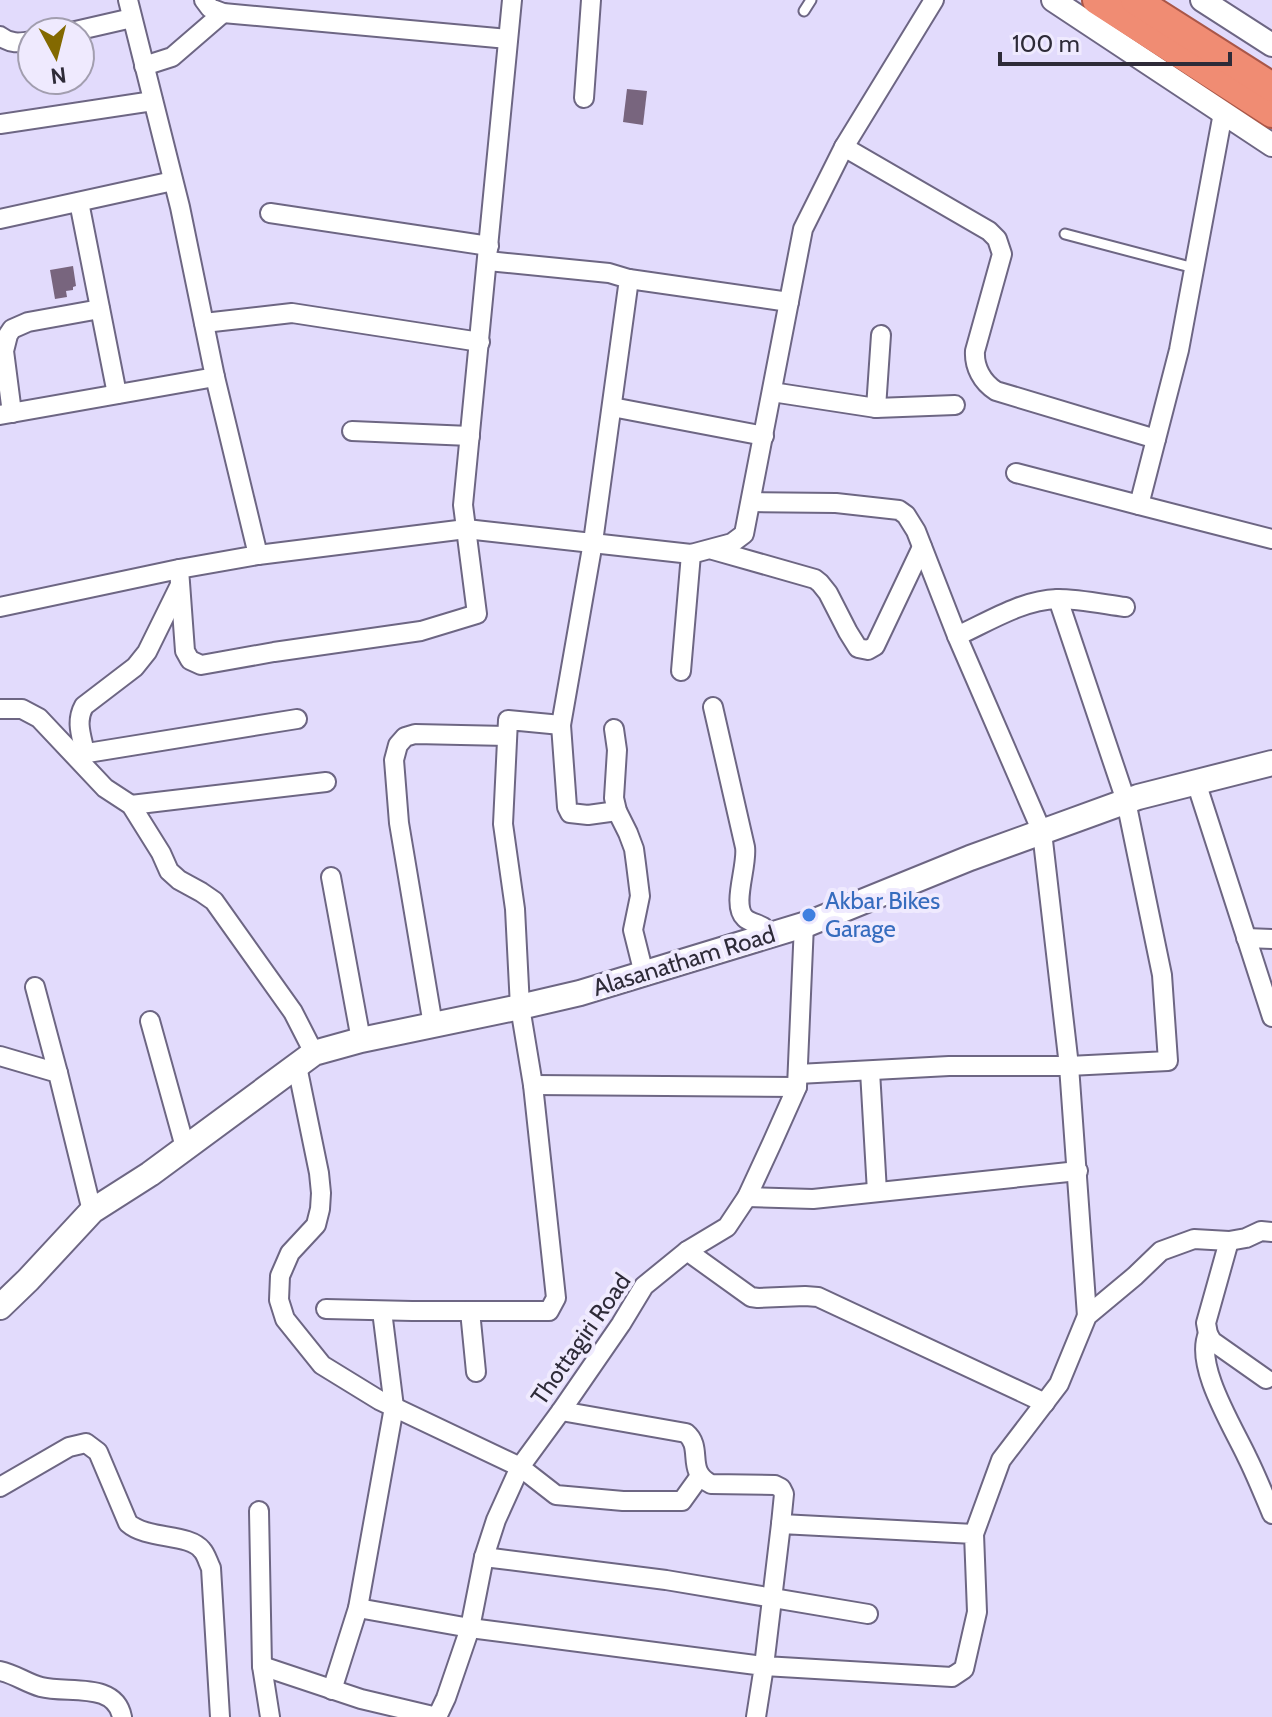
<svg xmlns="http://www.w3.org/2000/svg" width="1272" height="1717" viewBox="0 0 1272 1717" font-family="Cabin,sans-serif">
	<style>
		.building { fill: #78657e }
		.lines { fill: none; stroke-linecap: round; stroke-linejoin: round }
		.service-casing { stroke: #6d6683; stroke-width: 13 }
		.minor-casing { stroke: #6d6683; stroke-width: 22 }
		.tertiary-casing { stroke: #6d6683; stroke-width: 26 }
		.secondary-casing { stroke: #6d6683; stroke-width: 28 }
		.trunk-casing { stroke: #aa5748; stroke-width: 32 }
		.service { stroke: #fff; stroke-width: 9 }
		.minor { stroke: #fff; stroke-width: 18 }
		.tertiary { stroke: #fff; stroke-width: 22 }
		.secondary { stroke: #fff; stroke-width: 24 }
		.trunk { stroke: #f08c73; stroke-width: 28 }
		.shop-dot { fill: #3f7fe0; stroke: #efeafe; stroke-width: 3 }
		.labels { text-anchor: middle; stroke-width: 8; stroke-linejoin: round; paint-order: stroke }
		.shop-label { font-size: 24px; fill: #366cbe; stroke: #efeafe; text-anchor: start }
		.street-label { font-size: 24px; fill: #2e2b38; stroke: #efeafe }
	</style>
	<rect width="100%" height="100%" fill="#e2dbfc"/>
	<!-- building -->
	<g class="building">
		<polygon points="627,89 647,91 643,125 623,122"/>
		<polygon points="73,266 76,286 73,287 73,290 66,291 67,297 55,299 50,270"/>
	</g>
	<g class="lines">
		<defs>
			<g id="service">
				<polyline points="804,11 811,0"/>
				<polyline points="1065,234 1194,268"/>
			</g>
			<g id="minor">
				<polyline points="204,0 210,8 223,13 508,39"/>
				<polyline points="71,32 132,18"/>
				<path d="M 0,36 C 10,44 19,43 32,41"/>
				<polyline points="144,66 172,57 223,13"/>
				<polyline points="584,98 591,0"/>
				<polyline points="1223,113 1179,350 1139,505 1272,539"/>
				<polyline points="0,124 153,101"/>
				<path d="M 844,147 L 989,231 L 997,239 L 1002,254 L 975,351 C 974,367 982,382 996,391 L 1156,439"/>
				<polyline points="79,202 117,394"/>
				<polyline points="270,213 489,246"/>
				<polyline points="0,219 173,181"/>
				<polyline points="629,279 789,302"/>
				<polyline points="204,323 292,313 480,342"/>
				<polyline points="215,377 258,555 179,569 185,651 190,660 201,665 274,652 421,631 477,614 463,505 512,0"/>
				<polyline points="772,392 876,408 955,405"/>
				<polyline points="612,407 764,436"/>
				<polyline points="876,408 881,335"/>
				<polyline points="12,413 4,351 8,335 12,329 28,322 100,309"/>
				<polyline points="0,415 215,377 180,207 128,0"/>
				<polyline points="352,431 470,436"/>
				<polyline points="1016,473 1139,505"/>
				<polyline points="751,502 836,503 899,510 906,515 916,531 957,636 1042,832 1069,1066 1087,1316"/>
				<polyline points="713,550 815,579 820,583 828,593 848,632 858,648 868,650 875,646 922,547"/>
				<polyline points="258,555 466,529 691,554 732,543 744,534 803,229 844,147 934,0"/>
				<polyline points="0,607 179,569"/>
				<path d="M 957,636 C 988,622 1022,600 1057,599 C 1079,599 1103,604 1125,607"/>
				<polyline points="681,671 691,554"/>
				<path d="M 713,707 L 745,847 C 748,866 731,905 745,918 C 749,922 758,924 763,927 L 768,935"/>
				<polyline points="0,709 22,709 39,718 105,788 131,805 161,853 169,871 179,880 201,892 214,901 293,1012 314,1053"/>
				<polyline points="561,725 567,807 570,813 588,815 617,811"/>
				<polyline points="614,729 617,750 614,798 617,811 628,833 634,849 636,864 640,896 633,930 644,974"/>
				<path d="M 85,753 C 82,737 75,722 84,706 L 135,667 L 147,652 L 179,587"/>
				<polyline points="75,755 297,719"/>
				<polyline points="1196,782 1272,1017"/>
				<polyline points="131,805 326,782"/>
				<polyline points="331,877 361,1040"/>
				<polyline points="1246,938 1272,939"/>
				<polyline points="35,987 58,1073"/>
				<polyline points="150,1021 185,1147"/>
				<polyline points="433,1025 399,823 394,760 398,745 405,737 415,734 507,736"/>
				<polyline points="0,1056 58,1073 92,1211"/>
				<polyline points="297,1066 319,1173 321,1193 320,1209 316,1225 290,1253 280,1276 279,1300 285,1319 322,1365 379,1400 520,1467 556,1495 623,1501 682,1501 700,1476"/>
				<polyline points="870,1071 877,1192"/>
				<polyline points="798,1074 949,1066 1069,1066 1168,1061 1162,975 1126,801 1058,599"/>
				<polyline points="533,1085 797,1087"/>
				<polyline points="747,1197 813,1199 1078,1171"/>
				<polyline points="1229,1241 1206,1323 1208,1334 1212,1341 1266,1379"/>
				<polyline points="687,1251 751,1297 758,1298 805,1296 818,1297 1045,1403"/>
				<polyline points="326,1309 412,1311 549,1311 556,1298 533,1085 520,1007 515,909 503,824 508,720 561,725 593,542 629,279 609,273 488,261"/>
				<polyline points="470,1311 476,1372"/>
				<path d="M 1208,1334 C 1194,1365 1233,1427 1247,1457 C 1256,1475 1264,1495 1272,1514"/>
				<path d="M 561,1411 L 686,1433 C 704,1448 685,1471 711,1484 L 775,1485 L 781,1488 L 784,1494 L 781,1524"/>
				<path d="M 0,1487 L 69,1447 L 86,1443 L 98,1452 L 128,1523 C 147,1540 189,1533 202,1550 C 206,1554 208,1562 211,1568 L 220,1717"/>
				<polyline points="259,1511 262,1666 270,1717"/>
				<polyline points="974,1534 781,1524 764,1666 952,1677 964,1669 977,1612 974,1534 1001,1460 1059,1384 1087,1316 1135,1276 1161,1251 1194,1239 1229,1241 1246,1238 1261,1231 1272,1232"/>
				<polyline points="484,1557 666,1580 868,1614"/>
				<polyline points="358,1608 470,1628 764,1666 756,1717"/>
				<polyline points="262,1666 361,1699 437,1717 446,1698 470,1628 484,1557 496,1520 520,1467 561,1411 621,1324 644,1286 687,1251 727,1227 747,1197 772,1143 797,1087 804,924"/>
				<path d="M 0,1671 C 15,1674 26,1683 41,1687 C 68,1694 115,1681 122,1717"/>
				<polyline points="332,1690 358,1608 394,1407 382,1311"/>
			</g>
			<g id="tertiary">
				<polyline points="1053,0 1272,145"/>
				<polyline points="1202,0 1272,45"/>
			</g>
			<polyline id="secondary" points="0,1307 28,1280 92,1211 150,1174 314,1053 361,1040 520,1007 580,993 810,923 970,858 1138,797 1272,763"/>
			<g id="trunk">
				<polyline points="1097,0 1272,113"/>
				<polyline points="1135,0 1272,87"/>
			</g>
		</defs>
		<!-- service casing -->
		<use href="#service" class="service-casing"/>
		<!-- minor casing -->
		<use href="#minor" class="minor-casing"/>
		<!-- tertiary casing -->
		<use href="#tertiary" class="tertiary-casing"/>
		<!-- secondary casing -->
		<use href="#secondary" class="secondary-casing"/>
		<!-- trunk casing -->
		<use href="#trunk" class="trunk-casing"/>
		<!-- service -->
		<use href="#service" class="service"/>
		<!-- minor -->
		<use href="#minor" class="minor"/>
		<!-- tertiary -->
		<use href="#tertiary" class="tertiary"/>
		<!-- secondary -->
		<use href="#secondary" class="secondary"/>
		<!-- trunk -->
		<use href="#trunk" class="trunk"/>
	</g>
	<!-- markers -->
	<circle class="shop-dot" cx="809" cy="915" r="8"/>
	<g class="labels">
		<!-- shop labels -->
		<g class="shop-label">
			<text x="825" y="909">Akbar Bikes<tspan x="825" dy="28">Garage</tspan></text>
		</g>
		<!-- street labels -->
		<g class="street-label">
			<text transform="translate(684 961) rotate(-17)" y="8">Alasanatham Road</text>
			<text transform="translate(581 1339) rotate(-55)" y="8">Thottagiri Road</text>
		</g>
	</g>
	<!-- north arrow -->
	<g transform="translate(56 56) rotate(173)"><circle r="38" fill="#efeafe" stroke="#a29eaf" stroke-width="2"/>
	<path d="M0-6L14 30L0 20L-14 30Z" fill="#836901"/>
	<text y="-12" font-size="22" font-weight="bold" text-anchor="middle" fill="#2e2b38">N</text>
	</g>
	<!-- scale -->
	<path d="M1000 52v12h230v-12" fill="none" stroke="#2e2b38" stroke-width="4"/>
	<text x="1012" y="52" font-size="24" fill="#2e2b38" stroke="#efeafe" stroke-width="6" paint-order="stroke">100 m</text>
</svg>
